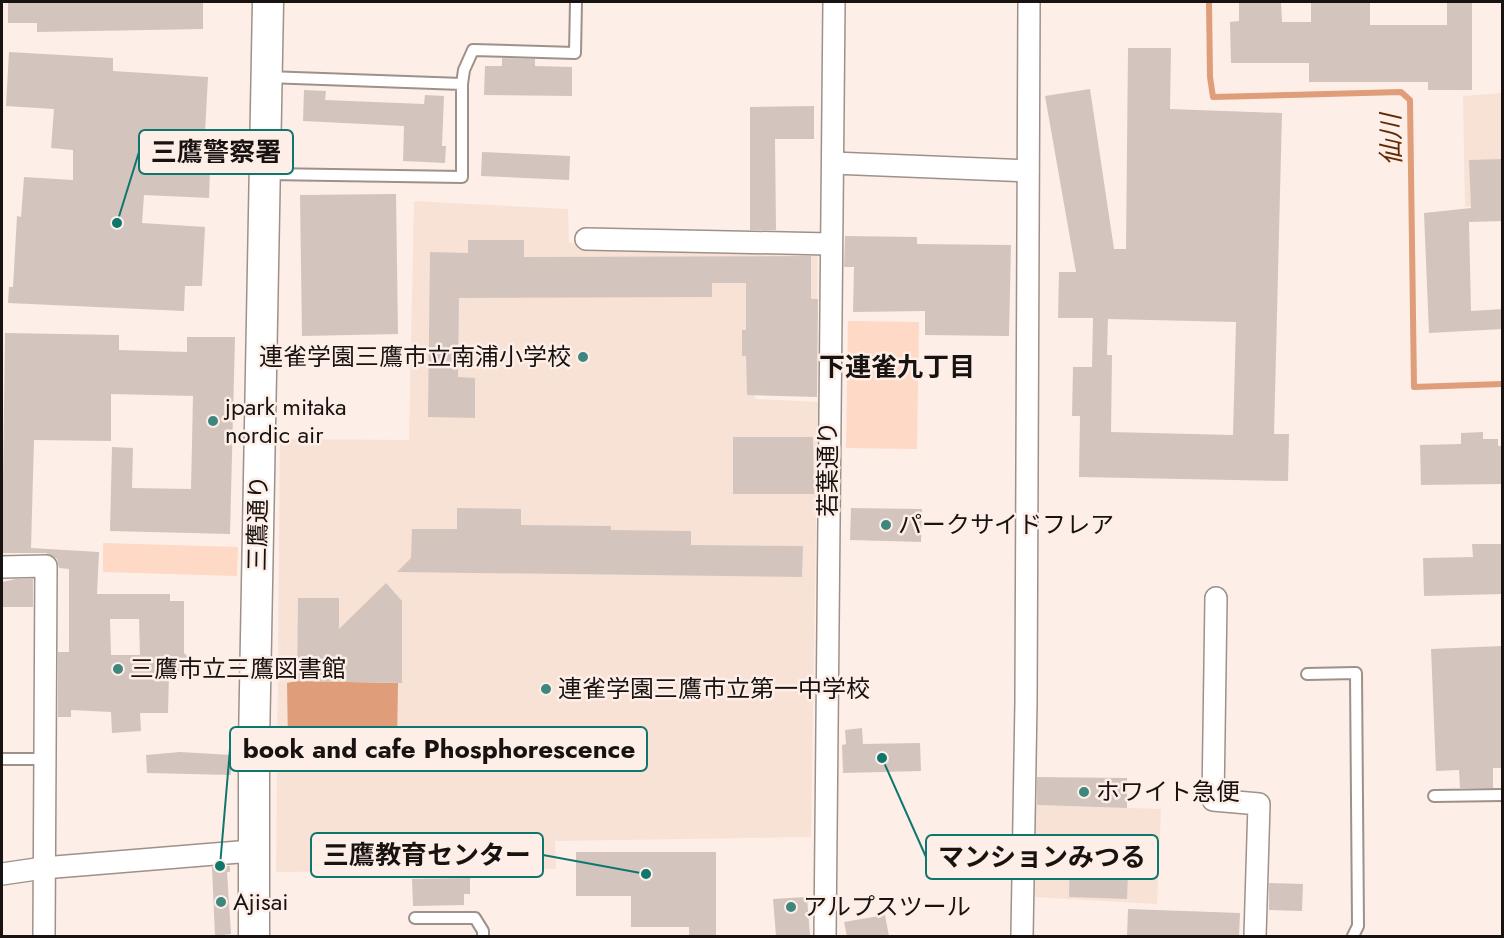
<svg xmlns="http://www.w3.org/2000/svg" width="1504" height="938" viewBox="0 0 1504 938" font-family="Jost,'Noto Sans JP',sans-serif">
	<style>
		.built { fill: #f8e2d6 }
		.green { fill: #fdd9c6 }
		.water { fill: #df9d7a }
		.lines { fill: none; stroke-linecap: round; stroke-linejoin: round }
		.stream { stroke: #df9d7a; stroke-width: 6 }
		.building { fill: #d3c5be; fill-rule: evenodd }
		.service-casing { stroke: #9e918a; stroke-width: 14 }
		.minor-casing { stroke: #9e918a; stroke-width: 24 }
		.secondary-casing { stroke: #9e918a; stroke-width: 33 }
		.service { stroke: #fff; stroke-width: 10 }
		.minor { stroke: #fff; stroke-width: 21 }
		.secondary { stroke: #fff; stroke-width: 30 }
		.poi-dot { fill: #3f867f; stroke: #fdeee7; stroke-width: 2 }
		.labels { text-anchor: middle; stroke-width: 5; stroke-linejoin: round; paint-order: stroke }
		.poi-label { font-size: 24px; fill: #181310; stroke: #fdeee7; text-anchor: start }
		.street-label { font-size: 24px; fill: #181310; stroke: #fdeee7 }
		.water-label { font-size: 26px; font-style: italic; fill: #652a00; stroke: #fdeee7 }
		.neighbourhood-label { font-size: 26px; font-weight: bold; fill: #181310; stroke: #fdeee7 }
		.leader { fill: none; stroke: #0f766e; stroke-width: 2 }
		.callout-dot { fill: #0f766e; stroke: #fdeee7; stroke-width: 2 }
		.callout { fill: #fdeee7; stroke: #0f766e; stroke-width: 2 }
		.callout-label { font-size: 26px; text-anchor: middle; font-weight: bold; fill: #181310 }
	</style>
	<rect width="100%" height="100%" fill="#fdeee7"/>
	<!-- built -->
	<g class="built">
		<polygon points="1502,93 1502,205 1465,207 1463,96"/>
		<polygon points="414,201 568,209 569,243 660,241 818,248 817,315 756,312 755,399 818,402 811,837 555,841 556,869 276,872 280,439 409,440"/>
		<polygon points="1036,805 1161,809 1157,904 1034,897"/>
	</g>
	<!-- green -->
	<g class="green">
		<polygon points="848,321 919,322 917,449 846,448"/>
		<polygon points="103,543 238,547 237,576 103,572"/>
	</g>
	<!-- water -->
	<polygon class="water" points="297,681 398,683 397,743 288,742 287,683"/>
	<g class="lines">
		<!-- stream -->
		<polyline class="stream" points="1209,2 1210,77 1213,97 1401,92 1410,100 1414,387 1502,384"/>
	</g>
	<!-- building -->
	<g class="building">
		<polygon points="8,2 203,2 203,29 37,32 37,23 8,23"/>
		<polygon points="1239,2 1281,2 1282,22 1311,22 1311,2 1370,2 1370,25 1447,25 1447,2 1472,2 1472,90 1428,90 1428,82 1309,82 1309,63 1231,63 1230,22 1239,21"/>
		<path d="M 1128,48 L 1171,48 L 1170,109 L 1282,113 L 1274,434 L 1289,434 L 1288,481 L 1079,477 L 1080,416 L 1072,416 L 1073,367 L 1092,367 L 1093,318 L 1058,318 L 1059,272 L 1076,272 L 1045,96 L 1090,89 L 1114,249 L 1126,249 ZM 1108,319 L 1236,322 L 1233,435 L 1111,432 L 1112,355 L 1107,355 Z"/>
		<polygon points="9,52 113,58 113,71 208,77 203,169 210,169 209,198 144,195 142,223 205,227 202,286 185,286 184,311 8,303 9,287 13,287 17,216 21,217 24,177 73,180 73,150 51,148 54,109 6,106"/>
		<polygon points="502,58 535,59 535,66 572,67 572,96 484,95 485,66 502,66"/>
		<polygon points="304,90 326,91 325,100 424,104 425,95 444,96 442,146 446,146 445,163 403,161 404,126 303,121"/>
		<polygon points="814,106 814,139 775,139 776,230 750,230 750,107"/>
		<polygon points="482,152 570,156 569,180 481,176"/>
		<polygon points="1503,159 1503,221 1469,222 1471,311 1503,309 1503,329 1429,333 1424,213 1471,208 1469,160"/>
		<polygon points="396,194 398,334 302,336 300,195"/>
		<polygon points="845,236 917,237 917,244 1011,245 1009,336 925,335 925,311 853,312 854,267 844,267"/>
		<polygon points="468,240 524,240 524,257 811,256 811,299 818,299 817,397 747,395 746,356 742,356 742,330 746,330 746,283 712,283 712,297 459,298 458,377 475,378 475,418 428,417 430,252 468,253"/>
		<path d="M 5,333 L 119,335 L 119,350 L 187,352 L 187,337 L 235,337 L 230,534 L 110,531 L 112,447 L 133,448 L 132,488 L 191,489 L 193,396 L 111,394 L 111,441 L 34,440 L 31,548 L 99,552 L 97,594 L 170,594 L 170,601 L 184,601 L 184,653 L 191,660 L 190,668 L 187,672 L 169,675 L 168,713 L 140,713 L 141,731 L 112,733 L 111,712 L 71,710 L 71,717 L 58,717 L 58,652 L 69,652 L 69,569 L 59,568 L 57,559 L 46,553 L 2,553 ZM 110,619 L 139,619 L 140,655 L 111,655 Z"/>
		<polygon points="1483,432 1483,439 1498,439 1498,446 1503,446 1503,484 1421,485 1420,445 1461,444 1461,433"/>
		<polygon points="733,437 813,437 814,494 733,494"/>
		<polygon points="457,508 521,509 521,525 611,526 611,530 691,531 691,545 803,546 802,577 397,572 411,558 412,529 457,529"/>
		<polygon points="851,508 922,509 921,542 850,540"/>
		<polygon points="1472,544 1503,544 1503,594 1424,596 1423,558 1473,557"/>
		<polygon points="16,579 33,579 33,607 2,607 2,582"/>
		<polygon points="386,583 402,601 402,683 297,681 298,598 339,598 339,629"/>
		<polygon points="1502,646 1503,768 1493,768 1493,788 1460,788 1459,770 1436,771 1431,649"/>
		<polygon points="862,728 863,744 920,743 921,771 843,773 842,745 846,744 845,730"/>
		<polygon points="180,752 231,755 231,775 147,773 146,755"/>
		<polygon points="1037,777 1127,778 1127,808 1037,805"/>
		<polygon points="1070,849 1129,850 1127,899 1069,897"/>
		<polygon points="576,852 716,852 716,936 689,936 689,927 631,927 631,896 576,896"/>
		<polygon points="230,866 230,872 227,872 231,934 215,936 212,867"/>
		<polygon points="470,878 470,894 464,894 464,905 413,906 412,879"/>
		<polygon points="1269,883 1303,884 1302,911 1269,910"/>
		<polygon points="807,897 810,936 776,936 773,899"/>
		<polygon points="1128,909 1240,913 1239,936 1127,936"/>
		<polygon points="885,915 889,936 847,936 844,922"/>
	</g>
	<g class="lines">
		<defs>
			<g id="service">
				<polyline points="267,77 462,84 462,177 268,174"/>
				<polyline points="462,84 464,70 473,50 575,53 576,2"/>
				<polyline points="1307,674 1356,673 1358,926 1353,936"/>
				<polyline points="2,759 43,759"/>
				<polyline points="1434,796 1502,795"/>
				<polyline points="415,918 475,918 483,931 483,936"/>
			</g>
			<g id="minor">
				<polyline points="833,163 1028,171"/>
				<polyline points="586,239 830,244"/>
				<polyline points="2,567 46,566 44,936"/>
				<polyline points="1216,598 1213,800 1259,804 1255,936"/>
				<polyline points="2,874 43,868 239,852 254,856"/>
				<polyline points="825,936 834,2"/>
				<polyline points="1022,936 1026,702 1029,2"/>
			</g>
			<polyline id="secondary" points="254,936 254,743 268,2"/>
		</defs>
		<!-- service casing -->
		<use href="#service" class="service-casing"/>
		<!-- minor casing -->
		<use href="#minor" class="minor-casing"/>
		<!-- secondary casing -->
		<use href="#secondary" class="secondary-casing"/>
		<!-- service -->
		<use href="#service" class="service"/>
		<!-- minor -->
		<use href="#minor" class="minor"/>
		<!-- secondary -->
		<use href="#secondary" class="secondary"/>
	</g>
	<!-- markers -->
	<g class="poi-dot">
		<circle cx="583" cy="357" r="6"/>
		<circle cx="213" cy="421" r="6"/>
		<circle cx="886" cy="525" r="6"/>
		<circle cx="118" cy="669" r="6"/>
		<circle cx="546" cy="689" r="6"/>
		<circle cx="1084" cy="792" r="6"/>
		<circle cx="221" cy="902" r="6"/>
		<circle cx="791" cy="907" r="6"/>
	</g>
	<g class="labels">
		<!-- poi labels -->
		<g class="poi-label">
			<text x="571" y="365" text-anchor="end">連雀学園三鷹市立南浦小学校</text>
			<text x="225" y="415">jpark mitaka<tspan x="225" dy="28">nordic air</tspan></text>
			<text x="898" y="533">パークサイドフレア</text>
			<text x="130" y="677">三鷹市立三鷹図書館</text>
			<text x="558" y="697">連雀学園三鷹市立第一中学校</text>
			<text x="1096" y="800">ホワイト急便</text>
			<text x="233" y="910">Ajisai</text>
			<text x="803" y="915">アルプスツール</text>
		</g>
		<!-- street labels -->
		<g class="street-label">
			<text transform="translate(828 469) rotate(-90)" y="8">若葉通り</text>
			<text transform="translate(258 523) rotate(-89)" y="8">三鷹通り</text>
		</g>
		<!-- water labels -->
		<g class="water-label">
			<text transform="translate(1391 140) rotate(-91)" y="9">仙川</text>
		</g>
		<!-- neighbourhood labels -->
		<g class="neighbourhood-label">
			<text x="897" y="376">下連雀九丁目</text>
		</g>
	</g>
	<!-- callouts -->
	<path class="leader" d="M117 223L139 152M220 866L230 749M646 874L543 855M882 758L926 857"/>
	<g class="callout-dot">
		<circle cx="117" cy="223" r="6"/>
		<circle cx="220" cy="866" r="6"/>
		<circle cx="646" cy="874" r="6"/>
		<circle cx="882" cy="758" r="6"/>
	</g>
	<g class="callout">
		<rect x="139" y="130" width="154" height="44" rx="6"/>
		<rect x="230" y="727" width="417" height="44" rx="6"/>
		<rect x="311" y="833" width="232" height="44" rx="6"/>
		<rect x="926" y="835" width="232" height="44" rx="6"/>
	</g>
	<g class="callout-label">
		<text x="216" y="161">三鷹警察署</text>
		<text x="439" y="758">book and cafe Phosphorescence</text>
		<text x="427" y="864">三鷹教育センター</text>
		<text x="1042" y="866">マンションみつる</text>
	</g>
	<!-- border -->
	<rect width="1504" height="938" fill="none" stroke="#181310" stroke-width="6"/>
</svg>
